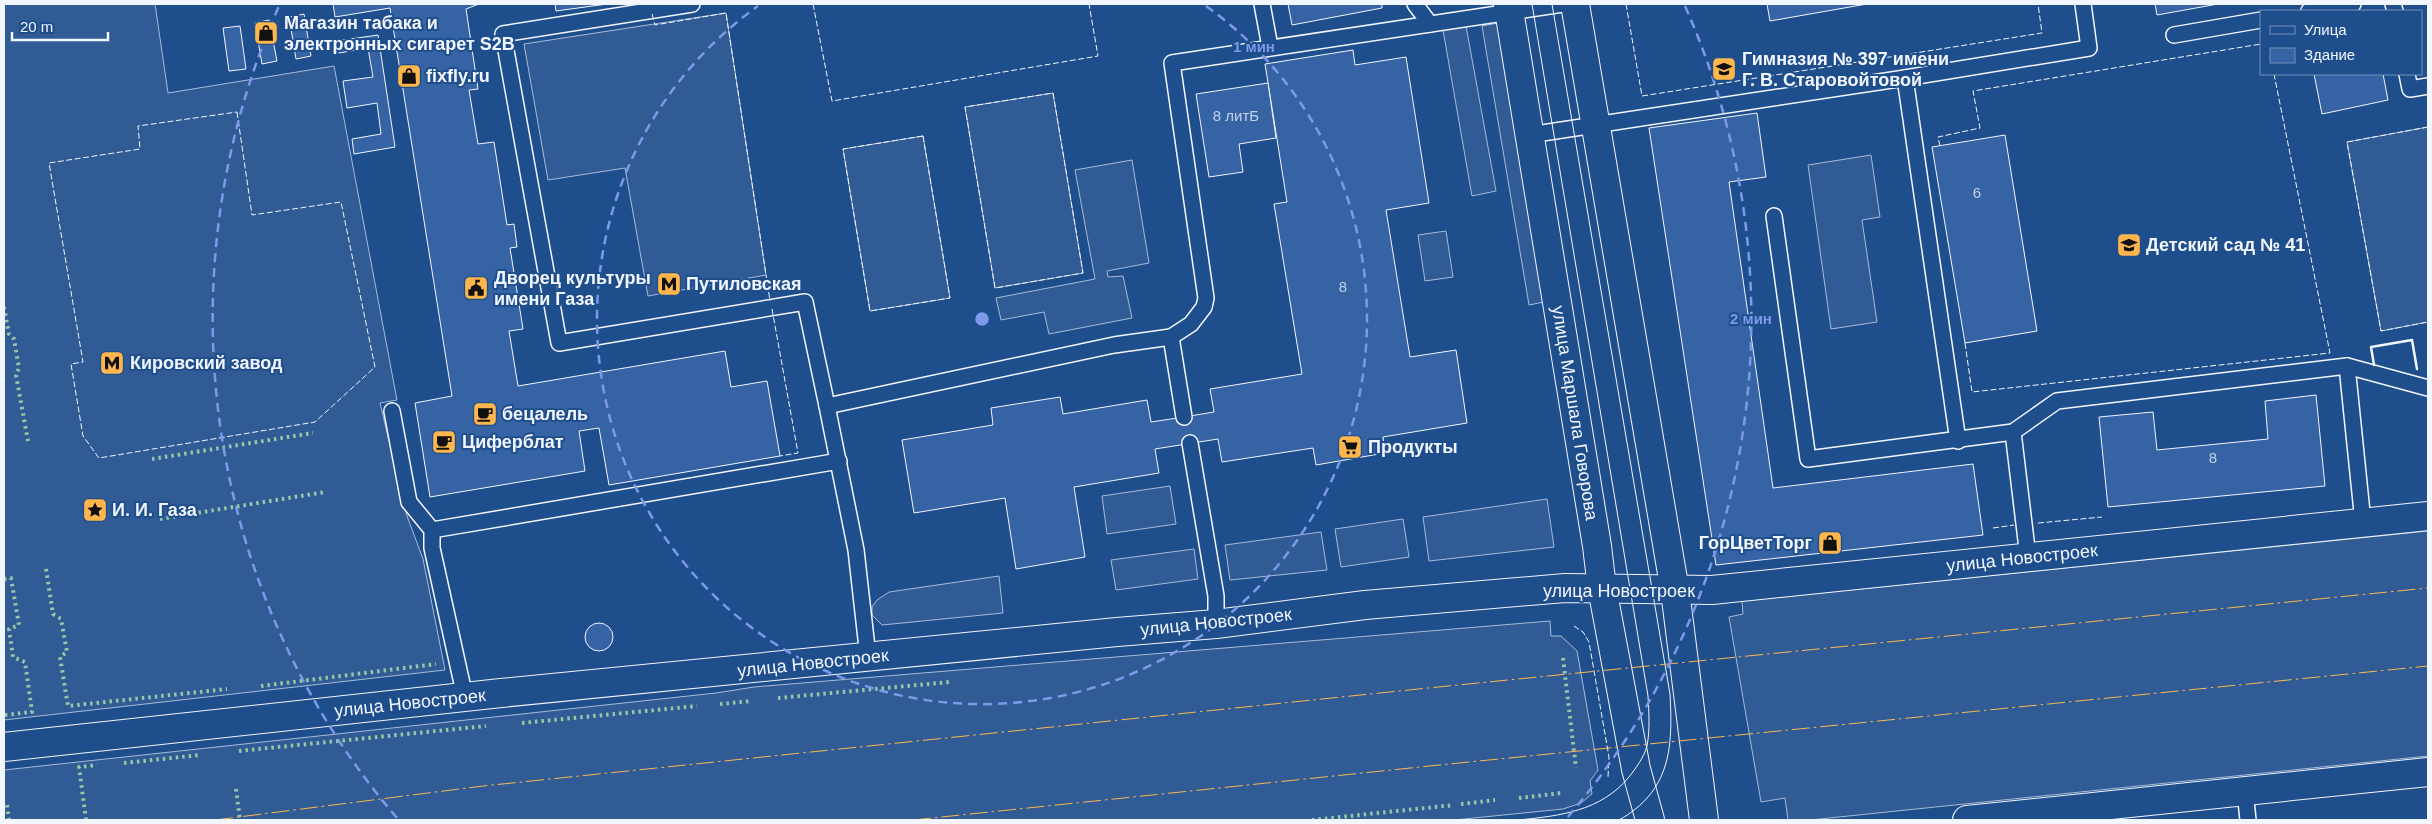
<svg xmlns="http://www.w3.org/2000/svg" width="2432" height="824" viewBox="0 0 2432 824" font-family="Arial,sans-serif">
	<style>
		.built { fill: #305b95; stroke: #a8bbd7 }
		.building { fill: #3563a3; stroke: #f2f6ff }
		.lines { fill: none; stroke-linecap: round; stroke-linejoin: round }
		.lane-casing { stroke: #f2f6ff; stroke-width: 18 }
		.street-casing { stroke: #f2f6ff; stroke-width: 30 }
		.secondary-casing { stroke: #f2f6ff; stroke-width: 30 }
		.lane { stroke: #1f4e8c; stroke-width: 15 }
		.street { stroke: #1f4e8c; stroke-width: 28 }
		.secondary { stroke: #1f4e8c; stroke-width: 28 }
		.tram { stroke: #f2f6ff; stroke-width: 1 }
		.hedge { stroke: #97c8a6; stroke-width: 4; stroke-dasharray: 2.5 4; stroke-linecap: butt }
		.fence { stroke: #f2f6ff; stroke-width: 1; stroke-dasharray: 6 2.5; stroke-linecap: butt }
		.wall { stroke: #f2f6ff; stroke-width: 2.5 }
		.power { stroke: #ffb74d; stroke-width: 1; stroke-dasharray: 18 4 2.5 4; stroke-linecap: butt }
		.ring { fill: none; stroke: #7d9aea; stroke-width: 2.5; stroke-dasharray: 9 6 }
		.labels { text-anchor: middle; stroke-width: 4; stroke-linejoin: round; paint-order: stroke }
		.number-label { font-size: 15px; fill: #c3d1e8 }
		.poi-label { font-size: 18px; font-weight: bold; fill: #f2f6ff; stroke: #1f4e8c; text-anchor: start }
		.street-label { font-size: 18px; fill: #f2f6ff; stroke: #1f4e8c }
		.centre { fill: #7d9aea; stroke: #1f4e8c; stroke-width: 2.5 }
		.ring-label { font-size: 15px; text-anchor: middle; font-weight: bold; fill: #7d9aea; stroke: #1f4e8c; stroke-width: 4; stroke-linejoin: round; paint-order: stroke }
	</style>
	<rect width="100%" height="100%" fill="#1f4e8c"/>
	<!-- built -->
	<g class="built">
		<polygon points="4,4 155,4 168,93 334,66 397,400 380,403 407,516 423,559 445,670 4,720"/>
		<polygon points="726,13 766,275 648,296 625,168 548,180 524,44"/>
		<polygon points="1498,23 1544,302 1529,305 1482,26"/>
		<polygon points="1466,26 1496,191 1472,196 1443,30"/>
		<polygon points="1053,93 1083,273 995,288 965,107"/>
		<polygon points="2428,127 2428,322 2381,331 2347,142"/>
		<polygon points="923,136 950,298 870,311 843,149"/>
		<polygon points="1871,155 1880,217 1862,220 1877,322 1831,329 1808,165"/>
		<polygon points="1132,160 1149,263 1107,271 1108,277 1123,276 1132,318 1049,334 1044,312 1001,320 996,298 1095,279 1075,170"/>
		<polygon points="1446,231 1453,277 1425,281 1418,235"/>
		<polygon points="1170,486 1176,524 1107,534 1102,496"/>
		<polygon points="1547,499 1554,547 1429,561 1423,517"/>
		<polygon points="1403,519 1409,557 1341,567 1335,529"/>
		<polygon points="2428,531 2428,756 1810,820 1788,820 1785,798 1761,802 1729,617 1743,614 1742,601"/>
		<polygon points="1321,532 1327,570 1230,580 1225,545"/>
		<polygon points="1194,549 1198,579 1116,590 1111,560"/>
		<polygon points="999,576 1003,613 882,625 872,615 872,607 877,600 889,592"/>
		<polygon points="1550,621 1551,636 1561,636 1577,651 1598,770 1590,781 1592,794 1581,803 1563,809 1454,820 4,820 4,770 716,693 754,687"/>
	</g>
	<!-- building -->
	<g class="building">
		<polygon points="333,4 479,4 466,9 478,89 469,90 478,144 494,142 507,225 514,224 517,247 510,248 523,329 509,331 518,386 725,351 731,387 767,381 780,456 609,485 599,428 579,431 585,471 430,497 415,403 452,396 390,8 335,17"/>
		<polygon points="555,4 607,4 556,11"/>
		<polygon points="1288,4 1382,4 1382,8 1292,25"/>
		<polygon points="1767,4 1867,4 1770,21"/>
		<polygon points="2142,4 2218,4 2157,15 2155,4"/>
		<polygon points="304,14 311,56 296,59 289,17"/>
		<polygon points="269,20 277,61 262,64 255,23"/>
		<polygon points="240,26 246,69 229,71 223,28"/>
		<polygon points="378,35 395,147 354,154 352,139 381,134 377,103 347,108 343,81 373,77 368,48 339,53 337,41"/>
		<polygon points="1353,50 1355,65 1406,57 1429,203 1386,210 1410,357 1456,350 1467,423 1383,437 1385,453 1316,465 1313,448 1222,462 1218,439 1155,449 1159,473 1074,487 1085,557 1016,569 1005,498 914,513 902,440 993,425 991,408 1060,397 1063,414 1147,400 1151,422 1184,417 1214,412 1210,389 1302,374 1274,204 1287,202 1265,64"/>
		<polygon points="2314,74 2383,74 2388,100 2322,114"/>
		<polygon points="1268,83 1276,138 1239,144 1243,172 1209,177 1196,94"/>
		<polygon points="1757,113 1766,177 1729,182 1773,488 1973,464 1983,535 1716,565 1649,128"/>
		<polygon points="2005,135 2037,331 1965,343 1932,147"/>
		<polygon points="2316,395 2325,486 2108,507 2099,417 2153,412 2157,450 2268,439 2265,401"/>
		<circle cx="599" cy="637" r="14"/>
	</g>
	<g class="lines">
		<defs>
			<g id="lane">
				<polyline points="692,4 503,34 559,343 805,302 827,406"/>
				<polyline points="1262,4 1270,47"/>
				<polyline points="1415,4 1430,24"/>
				<polyline points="2393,4 2395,11"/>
				<polyline points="2309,11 2353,4"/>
				<polyline points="2174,35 2261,20"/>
				<polyline points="2407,74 2410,89 2428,86"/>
				<polyline points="1905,78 1958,441"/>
				<polyline points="1529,135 1905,78 2089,48 2083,4"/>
				<polyline points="1774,216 1808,459 2013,432 2057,401 2347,366 2428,388"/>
				<polyline points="1171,337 1184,417"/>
				<polyline points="2347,366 2363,522"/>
				<polyline points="392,411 409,502 432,530 432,548 465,697"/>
				<polyline points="2013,432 2028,557"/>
				<polyline points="1190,443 1216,596 1216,624"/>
				<polyline points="432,530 839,461"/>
				<polyline points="868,657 856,550 827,406 1114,345 1171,337 1191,324 1204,307 1206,298 1172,63 1563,4"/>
				<polyline points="2245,791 2248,820"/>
			</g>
			<g id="street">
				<polyline points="4,747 501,693 1117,632 1216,624 1365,605 1565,588 1712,590 2428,516"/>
				<polyline points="1967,820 2428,772"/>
			</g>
			<g id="secondary">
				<polyline points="1508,4 1597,546 1602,588 1636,769 1650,820"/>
				<polyline points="1575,4 1675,591 1704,820"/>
			</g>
		</defs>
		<!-- lane casing -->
		<use href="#lane" class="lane-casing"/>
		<!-- street casing -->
		<use href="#street" class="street-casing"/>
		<!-- secondary casing -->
		<use href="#secondary" class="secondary-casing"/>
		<!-- lane -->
		<use href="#lane" class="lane"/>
		<!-- street -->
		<use href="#street" class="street"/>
		<!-- secondary -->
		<use href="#secondary" class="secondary"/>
		<!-- tram -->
		<g class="tram">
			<path d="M 1552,4 L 1670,694 C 1673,747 1671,791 1619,820"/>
			<path d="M 1518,820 C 1560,816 1601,811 1629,777 C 1636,768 1644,757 1647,746 C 1650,730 1649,713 1648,696 L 1532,4"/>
		</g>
		<!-- hedge -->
		<g class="hedge">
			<polyline points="4,307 9,334 14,339 19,368 16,375 28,441"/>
			<polyline points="152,459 313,433"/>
			<polyline points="160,519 325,492"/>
			<polyline points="46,569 53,614 61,619 67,652 60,657 68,706 227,689"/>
			<polyline points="4,579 11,578 19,625 9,629 13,657 25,662 32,712 4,715"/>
			<polyline points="1563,658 1576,768"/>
			<polyline points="261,686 436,664"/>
			<polyline points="778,698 950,682"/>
			<polyline points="720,704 752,701"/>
			<polyline points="522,723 697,706"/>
			<polyline points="239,751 486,726"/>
			<polyline points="124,763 200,755"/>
			<polyline points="236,789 240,820"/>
			<polyline points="1519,798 1561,793"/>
			<polyline points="1461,804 1495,800"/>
			<polyline points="7,805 9,820"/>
			<polyline points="86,820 79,767 97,765"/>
			<polyline points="1312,820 1454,805"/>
		</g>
		<!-- fence -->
		<g class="fence">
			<polyline points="813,4 832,101 1098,56 1089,4"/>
			<polyline points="1626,4 1642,96 2042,33 2038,4"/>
			<polyline points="652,14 655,25 726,13 770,301"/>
			<polygon points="1053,93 1083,273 995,288 965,107"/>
			<polygon points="237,112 252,215 341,202 375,367 315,422 99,458 83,436 71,364 83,362 49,163 140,149 138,126"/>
			<polyline points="2428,127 2347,142 2381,331 2428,322"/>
			<polygon points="923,136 950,298 870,311 843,149"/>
			<polyline points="1940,146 1938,137 1980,128 1973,91 2261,44"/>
			<polyline points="772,309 798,453 780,456"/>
			<polyline points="1965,343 1972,392 2330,353 2274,74"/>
			<polyline points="2038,523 2102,517"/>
			<polyline points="1993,528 2014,525"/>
			<polyline points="1574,626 1583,632 1589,642 1609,757 1608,777"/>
		</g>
		<!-- wall -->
		<polyline class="wall" points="2374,365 2371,347 2412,340 2417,369"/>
		<!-- power -->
		<g class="power">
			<polyline points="215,820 483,786 1428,688 2428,588"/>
			<polyline points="913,820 1439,765 2428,666"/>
		</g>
	</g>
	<!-- distance rings -->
	<g class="ring">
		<path d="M1206 6A385 385 0 1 1 758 6"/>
		<path d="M397 818A769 769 0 0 1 279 6M1685 6A769 769 0 0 1 1567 818"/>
	</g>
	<!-- icons -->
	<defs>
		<symbol id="shop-square" viewBox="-11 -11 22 22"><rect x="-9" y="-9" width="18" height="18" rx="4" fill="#ffb74d" stroke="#1f4e8c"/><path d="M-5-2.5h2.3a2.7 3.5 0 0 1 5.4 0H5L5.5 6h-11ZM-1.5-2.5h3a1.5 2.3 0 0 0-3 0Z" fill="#111"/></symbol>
		<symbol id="school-square" viewBox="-11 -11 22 22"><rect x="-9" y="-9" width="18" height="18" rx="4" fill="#ffb74d" stroke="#1f4e8c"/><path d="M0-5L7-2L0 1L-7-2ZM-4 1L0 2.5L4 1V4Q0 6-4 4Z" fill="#111"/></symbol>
		<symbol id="metro-square" viewBox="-11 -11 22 22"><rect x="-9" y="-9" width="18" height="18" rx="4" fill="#ffb74d" stroke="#1f4e8c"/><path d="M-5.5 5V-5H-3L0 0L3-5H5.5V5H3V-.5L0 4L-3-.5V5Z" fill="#111"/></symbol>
		<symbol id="civic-square" viewBox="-11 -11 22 22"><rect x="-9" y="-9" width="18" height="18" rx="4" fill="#ffb74d" stroke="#1f4e8c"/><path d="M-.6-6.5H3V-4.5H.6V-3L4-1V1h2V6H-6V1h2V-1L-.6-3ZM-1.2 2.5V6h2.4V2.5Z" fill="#111"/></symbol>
		<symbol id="cafe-square" viewBox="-11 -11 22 22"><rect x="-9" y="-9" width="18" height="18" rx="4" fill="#ffb74d" stroke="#1f4e8c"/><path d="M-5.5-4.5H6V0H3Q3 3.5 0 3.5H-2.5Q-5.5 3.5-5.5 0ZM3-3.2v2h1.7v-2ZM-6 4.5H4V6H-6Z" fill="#111"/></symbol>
		<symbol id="supermarket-square" viewBox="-11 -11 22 22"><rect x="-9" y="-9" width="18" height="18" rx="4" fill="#ffb74d" stroke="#1f4e8c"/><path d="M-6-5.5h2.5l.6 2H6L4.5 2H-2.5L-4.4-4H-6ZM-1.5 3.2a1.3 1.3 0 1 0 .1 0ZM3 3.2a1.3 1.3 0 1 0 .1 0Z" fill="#111"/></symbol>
		<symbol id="sight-square" viewBox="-11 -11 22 22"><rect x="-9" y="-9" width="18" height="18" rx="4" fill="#ffb74d" stroke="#1f4e8c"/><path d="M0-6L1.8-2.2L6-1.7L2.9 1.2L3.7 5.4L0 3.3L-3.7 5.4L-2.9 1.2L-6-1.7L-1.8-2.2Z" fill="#111"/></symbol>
	</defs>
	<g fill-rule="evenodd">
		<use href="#shop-square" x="252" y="19" width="28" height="28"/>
		<use href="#school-square" x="1710" y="55" width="28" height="28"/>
		<use href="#shop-square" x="395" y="62" width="28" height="28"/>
		<use href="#school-square" x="2115" y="231" width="28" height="28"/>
		<use href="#metro-square" x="655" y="270" width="28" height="28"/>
		<use href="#civic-square" x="462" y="274" width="28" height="28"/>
		<use href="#metro-square" x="98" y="349" width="28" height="28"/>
		<use href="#cafe-square" x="471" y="400" width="28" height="28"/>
		<use href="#cafe-square" x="430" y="428" width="28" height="28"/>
		<use href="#supermarket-square" x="1336" y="433" width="28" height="28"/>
		<use href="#sight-square" x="81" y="496" width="28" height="28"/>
		<use href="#shop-square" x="1816" y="529" width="28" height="28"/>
	</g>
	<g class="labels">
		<!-- number labels -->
		<g class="number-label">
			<text x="1236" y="121">8 литБ</text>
			<text x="1977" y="198">6</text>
			<text x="1343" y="292">8</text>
			<text x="2213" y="463">8</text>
		</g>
		<!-- poi labels -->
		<g class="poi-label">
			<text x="284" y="29">Магазин табака и<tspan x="284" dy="21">электронных сигарет S2B</tspan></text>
			<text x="1742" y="65">Гимназия № 397 имени<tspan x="1742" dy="21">Г. В. Старовойтовой</tspan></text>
			<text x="426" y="82">fixfly.ru</text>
			<text x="2146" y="251">Детский сад № 41</text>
			<text x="494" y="284">Дворец культуры<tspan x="494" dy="21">имени Газа</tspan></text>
			<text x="686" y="290">Путиловская</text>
			<text x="130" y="369">Кировский завод</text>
			<text x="502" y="420">бецалель</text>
			<text x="462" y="448">Циферблат</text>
			<text x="1368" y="453">Продукты</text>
			<text x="112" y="516">И. И. Газа</text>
			<text x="1812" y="549" text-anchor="end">ГорЦветТорг</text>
		</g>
		<!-- street labels -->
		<g class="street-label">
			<text transform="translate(1575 413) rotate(81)" y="6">улица Маршала Говорова</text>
			<text transform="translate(2022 558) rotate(-6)" y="6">улица Новостроек</text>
			<text x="1619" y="597">улица Новостроек</text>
			<text transform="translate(1216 622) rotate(-6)" y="6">улица Новостроек</text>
			<text transform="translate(813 663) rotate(-6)" y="6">улица Новостроек</text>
			<text transform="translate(410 703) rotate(-6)" y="6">улица Новостроек</text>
		</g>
	</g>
	<circle cx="982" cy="319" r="8" class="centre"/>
	<g class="ring-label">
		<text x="1254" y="52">1 мин</text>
		<text x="1751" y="324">2 мин</text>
	</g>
	<!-- border -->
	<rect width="2432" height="824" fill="none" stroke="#f2f6ff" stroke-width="10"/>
	<!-- legend -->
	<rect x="2260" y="10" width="162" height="65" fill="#1f4e8c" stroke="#7391ba"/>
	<rect x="2270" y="26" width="25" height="8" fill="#1f4e8c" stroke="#7391ba"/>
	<text x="2304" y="35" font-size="15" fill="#f2f6ff">Улица</text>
	<rect x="2270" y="48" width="25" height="15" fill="#3563a3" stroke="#7391ba"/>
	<text x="2304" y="60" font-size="15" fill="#f2f6ff">Здание</text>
	<!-- scale -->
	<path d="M12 32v8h96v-8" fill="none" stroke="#f2f6ff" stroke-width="2.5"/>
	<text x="20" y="32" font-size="15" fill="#f2f6ff" stroke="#1f4e8c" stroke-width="4" paint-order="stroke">20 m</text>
</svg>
